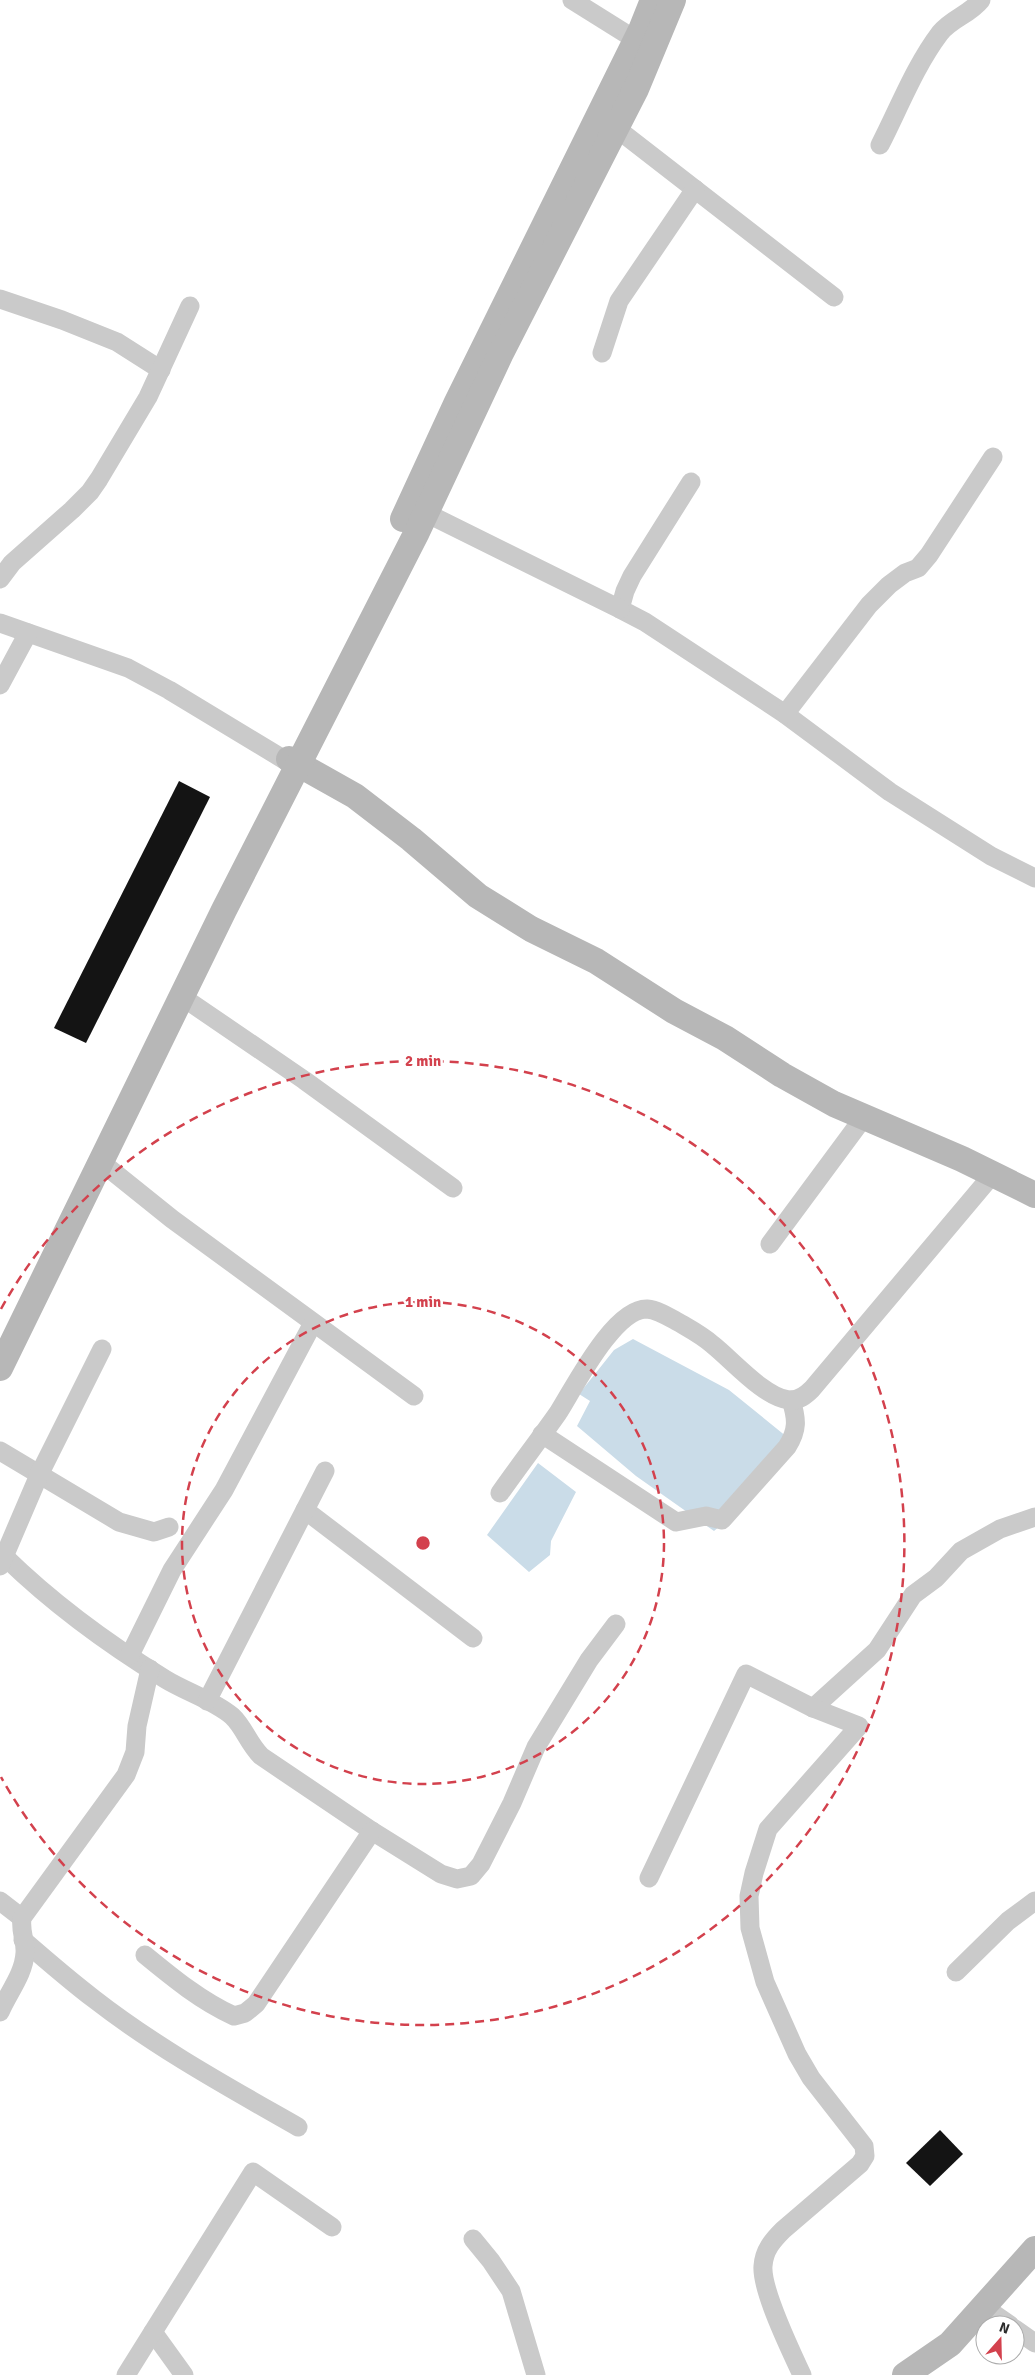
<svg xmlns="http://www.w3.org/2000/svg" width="1035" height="2375" viewBox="0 0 1035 2375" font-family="Signika,sans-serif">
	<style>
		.water { fill: #cadce8 }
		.building { fill: #141414 }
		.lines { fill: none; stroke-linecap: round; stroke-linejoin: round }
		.street { stroke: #cacaca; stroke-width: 19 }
		.secondary { stroke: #b7b7b7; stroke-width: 26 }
		.ring { fill: none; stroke: #d3414d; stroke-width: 2.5; stroke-dasharray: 9 6 }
		.centre { fill: #d3414d; stroke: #fff; stroke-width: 2.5 }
		.ring-label { font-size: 15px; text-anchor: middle; font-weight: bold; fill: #d3414d; stroke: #fff; stroke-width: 5; stroke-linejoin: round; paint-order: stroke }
	</style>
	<rect width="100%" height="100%" fill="#fff"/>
	<!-- water -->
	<g class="water">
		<polygon points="633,1339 729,1390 787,1437 734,1514 714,1531 636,1476 577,1426 590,1401 579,1394 614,1350"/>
		<polygon points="538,1463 576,1492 551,1541 550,1555 529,1572 487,1535"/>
	</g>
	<!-- building -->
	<g class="building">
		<polygon points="179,781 210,797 86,1043 54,1028"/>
		<polygon points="940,2130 963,2154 930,2186 906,2163"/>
	</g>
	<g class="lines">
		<!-- street -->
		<g class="street">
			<polyline points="572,0 636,40"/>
			<polyline points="616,128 834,297"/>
			<path d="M 880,145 C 899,108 915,66 940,33 C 952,18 969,15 981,0"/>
			<polyline points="0,299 62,320 117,342 161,370"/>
			<polyline points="602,353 619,301 695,189"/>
			<polyline points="691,482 632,576 625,591 620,609 645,622 785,714 890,792 991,856 1035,878"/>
			<polyline points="426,513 620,609"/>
			<polyline points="0,579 12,563 72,510 90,492 99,479 148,397 190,306"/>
			<polyline points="0,623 128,668 169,690 288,762"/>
			<polyline points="0,685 28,633"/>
			<polyline points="785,714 869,605 889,585 905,573 918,568 929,555 993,457"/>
			<polyline points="181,996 304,1080 453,1188"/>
			<polyline points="101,1162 172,1219 414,1396"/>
			<polyline points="770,1244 864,1117"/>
			<path d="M 542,1434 L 676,1522 L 706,1516 L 722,1520 L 787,1447 C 798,1430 797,1419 791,1400"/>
			<polyline points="0,1451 119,1522 154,1532 169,1527"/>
			<path d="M 500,1493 C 519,1466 539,1440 558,1413 C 574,1388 614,1308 647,1309 C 658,1310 669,1317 678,1322 C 690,1329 703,1336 713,1345 C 732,1360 765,1398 789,1400 C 799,1401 806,1395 812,1389 L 993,1174"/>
			<polyline points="305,1510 473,1638"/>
			<path d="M 4,1556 C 52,1603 108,1644 165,1679 C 186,1692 213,1700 232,1716 C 244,1727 248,1743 261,1756 L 372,1831 L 441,1874 L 457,1879 L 471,1876 L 481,1864 L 512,1803 L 536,1747 L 589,1660 L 616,1624"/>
			<polyline points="0,1566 39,1475 102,1349"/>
			<polyline points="130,1655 172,1570 224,1490 313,1323"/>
			<polyline points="207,1701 325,1471"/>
			<polyline points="813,1708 877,1650 913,1595 936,1578 961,1551 1000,1529 1035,1517"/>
			<path d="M 649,1878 L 746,1674 L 813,1708 L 859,1726 L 768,1829 L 754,1873 L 749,1896 L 750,1928 L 765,1982 L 797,2054 L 811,2078 L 864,2146 L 865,2156 L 860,2164 L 783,2230 C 773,2240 764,2250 763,2266 C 761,2290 791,2351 802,2375"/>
			<polyline points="0,1901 22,1918"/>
			<path d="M 23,1940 C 46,1960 69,1980 94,1999 C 157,2048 228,2087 298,2127"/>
			<path d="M 145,1955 C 173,1978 201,2001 234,2016 L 245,2013 L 256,2004 L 372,1831"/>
			<polyline points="956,1972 1008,1921 1035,1901"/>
			<path d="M 0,2012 C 8,1993 24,1974 25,1953 C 26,1941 20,1933 22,1918 L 126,1775 L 135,1752 L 137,1726 L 150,1669"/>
			<polyline points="473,2239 491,2261 511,2291 536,2375"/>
			<polyline points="984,2307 1010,2325"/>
			<polyline points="1015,2329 1035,2343"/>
			<polyline points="153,2332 184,2375"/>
			<polyline points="126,2375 253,2172 332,2227"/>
		</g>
		<!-- secondary -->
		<g class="secondary">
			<polyline points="403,519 457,402 641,30 653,0"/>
			<polyline points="289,759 355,796 411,839 478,896 531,929 596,961 674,1011 725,1038 782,1075 834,1104 962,1159 1035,1195"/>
			<polyline points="0,1368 224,910 417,532 501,353 636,89 673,0"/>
			<polyline points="905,2375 950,2344 1035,2249"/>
		</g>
	</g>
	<!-- distance rings -->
	<g class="ring">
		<circle cx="423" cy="1543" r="241"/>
		<path d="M1 1309A482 482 0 1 1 1 1777"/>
	</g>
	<circle cx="423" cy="1543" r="8" class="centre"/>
	<g class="ring-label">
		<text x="423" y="1066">2 min</text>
		<text x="423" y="1307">1 min</text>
	</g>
	<!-- north arrow -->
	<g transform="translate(1000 2340) rotate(20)"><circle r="24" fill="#ffffff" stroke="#ababab"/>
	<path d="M0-4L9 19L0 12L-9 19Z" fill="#d3414d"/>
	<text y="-8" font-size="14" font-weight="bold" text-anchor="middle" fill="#2d2d2d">N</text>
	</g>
</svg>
